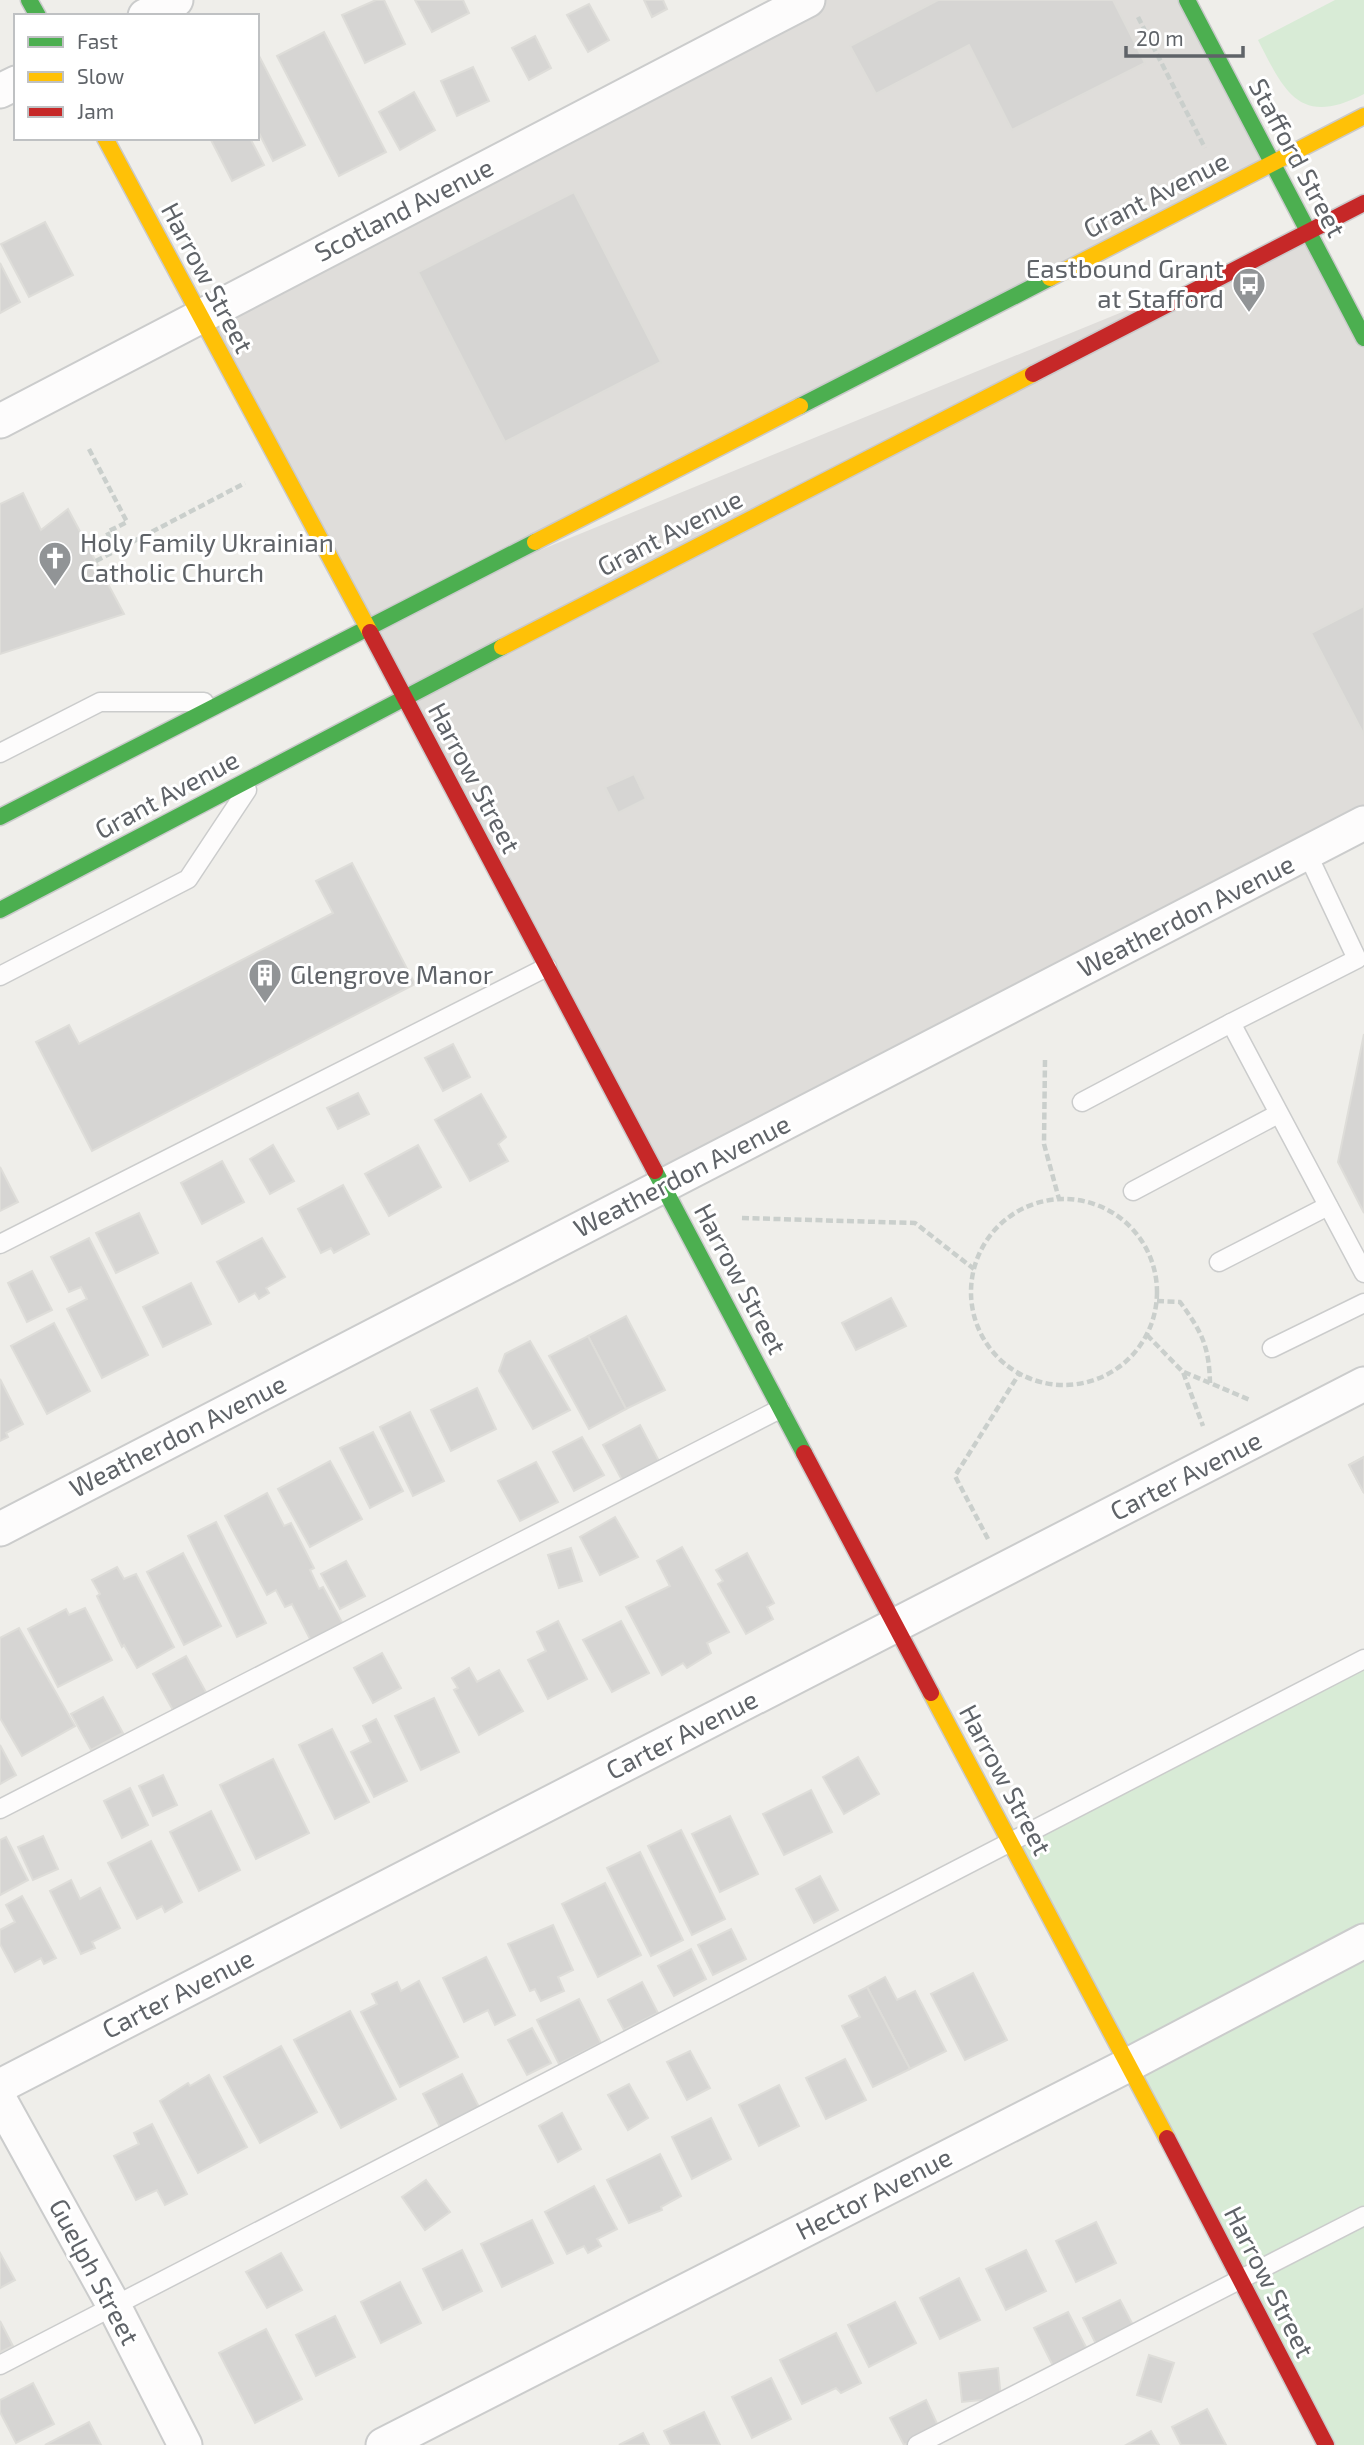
<svg xmlns="http://www.w3.org/2000/svg" width="1364" height="2445" viewBox="0 0 1364 2445" font-family="'Exo 2',sans-serif">
	<style>
		.industrial { fill: #dfddda }
		.green { fill: #d8ebd6 }
		.building { fill: #d6d5d3; stroke: #deddd9; stroke-width: 2 }
		.lines { fill: none; stroke-linecap: round; stroke-linejoin: round }
		.lane-casing { stroke: #cbcccc; stroke-width: 21 }
		.street-casing { stroke: #cbcccc; stroke-width: 37 }
		.fast-casing { stroke: #cacacb; stroke-width: 19 }
		.slow-casing { stroke: #cacacb; stroke-width: 19 }
		.jam-casing { stroke: #cacacb; stroke-width: 19 }
		.path { stroke: #cacfcc; stroke-width: 4.5; stroke-dasharray: 7 3.5; stroke-linecap: butt }
		.lane { stroke: #fdfcfc; stroke-width: 18 }
		.street { stroke: #fdfcfc; stroke-width: 33 }
		.fast { stroke: #4caf50; stroke-width: 16 }
		.slow { stroke: #ffc107; stroke-width: 16 }
		.jam { stroke: #c62828; stroke-width: 16 }
		.labels { text-anchor: middle; stroke-width: 6; stroke-linejoin: round; paint-order: stroke }
		.street-label { font-size: 26px; fill: #5f6368; stroke: #fff }
		.poi-label { font-size: 26px; fill: #5f6368; stroke: #fff; text-anchor: start }
	</style>
	<rect width="100%" height="100%" fill="#efeeea"/>
	<!-- industrial -->
	<polygon class="industrial" points="808,0 1187,0 1272,163 455,585 1259,256 1308,231 1364,338 1364,823 663,1186 199,317"/>
	<!-- green -->
	<g class="green">
		<path d="M 1335,0 L 1364,0 L 1364,94 C 1300,127 1285,93 1258,40 Z"/>
		<polygon points="1364,1659 1364,2445 1326,2445 1010,1843"/>
	</g>
	<!-- building -->
	<g class="building">
		<polygon points="376,0 384,0 405,44 365,63 342,15"/>
		<polygon points="415,0 463,0 469,13 432,32"/>
		<polygon points="644,0 663,0 667,9 652,17"/>
		<polygon points="938,0 1113,0 1145,63 1012,130 969,45 876,94 850,46"/>
		<polygon points="589,4 609,40 588,52 567,15"/>
		<polygon points="324,32 386,152 339,176 277,56"/>
		<polygon points="535,36 551,68 529,80 512,48"/>
		<polygon points="257,52 305,145 273,161 257,129"/>
		<polygon points="473,67 489,101 457,116 441,81"/>
		<polygon points="414,92 435,130 400,150 379,112"/>
		<polygon points="210,138 250,138 264,165 232,181"/>
		<polygon points="574,192 661,362 505,442 418,272"/>
		<polygon points="45,222 73,275 29,297 1,244"/>
		<polygon points="0,263 20,302 0,313"/>
		<polygon points="23,493 41,530 68,509 124,614 0,654 0,504"/>
		<polygon points="1364,606 1364,735 1311,633"/>
		<polygon points="634,774 646,799 618,813 605,787"/>
		<polygon points="352,863 415,984 92,1151 36,1042 69,1025 79,1044 333,913 316,881"/>
		<polygon points="1364,1034 1364,1213 1338,1162"/>
		<polygon points="453,1044 470,1077 443,1091 425,1058"/>
		<polygon points="358,1093 369,1114 338,1129 327,1108"/>
		<polygon points="481,1094 506,1137 498,1144 508,1161 470,1181 435,1120"/>
		<polygon points="273,1145 294,1181 270,1194 250,1159"/>
		<polygon points="418,1145 441,1187 389,1216 365,1174"/>
		<polygon points="222,1161 244,1202 202,1224 181,1183"/>
		<polygon points="0,1167 18,1202 0,1211"/>
		<polygon points="343,1185 369,1234 334,1253 331,1248 321,1253 298,1209"/>
		<polygon points="139,1213 158,1253 116,1273 96,1233"/>
		<polygon points="89,1238 148,1355 102,1378 67,1309 87,1299 81,1287 69,1292 51,1257"/>
		<polygon points="262,1238 285,1277 266,1288 269,1293 259,1299 255,1293 239,1302 217,1262"/>
		<polygon points="32,1271 52,1310 27,1322 8,1283"/>
		<polygon points="191,1283 211,1324 163,1347 143,1307"/>
		<polygon points="891,1298 906,1326 856,1350 842,1323"/>
		<polygon points="626,1316 665,1390 626,1409 588,1336"/>
		<polygon points="54,1323 90,1391 47,1414 11,1346"/>
		<polygon points="588,1336 626,1409 589,1429 549,1356"/>
		<polygon points="530,1341 570,1410 533,1429 499,1371 505,1354"/>
		<polygon points="0,1379 23,1424 6,1433 8,1437 0,1441"/>
		<polygon points="477,1388 496,1429 451,1451 431,1410"/>
		<polygon points="410,1412 444,1481 413,1496 380,1427"/>
		<polygon points="640,1425 659,1461 622,1480 603,1445"/>
		<polygon points="373,1432 403,1491 370,1508 340,1448"/>
		<polygon points="582,1437 604,1475 574,1491 553,1452"/>
		<polygon points="1364,1457 1364,1493 1349,1465"/>
		<polygon points="1364,1457 1364,1493 1349,1465"/>
		<polygon points="330,1461 362,1519 310,1547 278,1489"/>
		<polygon points="536,1462 558,1502 520,1521 498,1481"/>
		<polygon points="267,1493 284,1526 291,1523 314,1568 310,1570 319,1589 323,1587 343,1624 311,1641 292,1604 285,1607 276,1590 267,1595 225,1516"/>
		<polygon points="615,1517 638,1557 600,1575 580,1537"/>
		<polygon points="216,1522 266,1623 237,1637 188,1536"/>
		<polygon points="682,1547 729,1632 707,1643 711,1653 687,1668 683,1663 662,1675 626,1607 670,1586 657,1561"/>
		<polygon points="571,1548 582,1581 559,1588 548,1555"/>
		<polygon points="183,1553 221,1626 184,1645 147,1572"/>
		<polygon points="747,1553 774,1603 767,1607 773,1619 746,1634 718,1584 723,1581 716,1570"/>
		<polygon points="346,1561 365,1596 340,1609 321,1574"/>
		<polygon points="117,1567 124,1579 136,1574 174,1647 137,1668 124,1645 122,1647 97,1596 100,1594 92,1580"/>
		<polygon points="85,1608 112,1660 58,1687 28,1629 66,1609 69,1615"/>
		<polygon points="558,1621 587,1679 548,1699 528,1660 546,1651 537,1632"/>
		<polygon points="621,1621 649,1673 612,1692 583,1640"/>
		<polygon points="19,1628 75,1726 22,1756 0,1718 0,1638"/>
		<polygon points="382,1653 401,1688 373,1703 354,1668"/>
		<polygon points="186,1656 207,1694 174,1712 153,1674"/>
		<polygon points="469,1668 477,1682 499,1670 523,1711 479,1735 454,1690 458,1688 452,1678"/>
		<polygon points="103,1697 123,1733 91,1750 71,1714"/>
		<polygon points="434,1698 459,1752 421,1770 395,1716"/>
		<polygon points="376,1719 407,1781 374,1797 351,1752 371,1742 363,1726"/>
		<polygon points="332,1729 369,1802 335,1819 299,1745"/>
		<polygon points="0,1745 16,1775 0,1784"/>
		<polygon points="858,1757 879,1794 844,1814 823,1777"/>
		<polygon points="273,1759 309,1833 256,1859 220,1785"/>
		<polygon points="163,1775 177,1805 153,1816 139,1786"/>
		<polygon points="130,1788 148,1825 122,1838 104,1801"/>
		<polygon points="811,1790 832,1832 784,1855 763,1814"/>
		<polygon points="211,1811 240,1870 199,1891 170,1832"/>
		<polygon points="730,1816 758,1874 720,1892 692,1834"/>
		<polygon points="681,1830 725,1919 692,1935 648,1846"/>
		<polygon points="43,1836 58,1869 33,1880 18,1847"/>
		<polygon points="6,1837 28,1880 0,1895 0,1840"/>
		<polygon points="151,1841 182,1902 165,1912 162,1906 137,1919 108,1863"/>
		<polygon points="640,1852 683,1940 651,1956 607,1868"/>
		<polygon points="820,1876 838,1910 814,1923 796,1889"/>
		<polygon points="71,1880 80,1899 100,1888 120,1928 92,1942 95,1948 81,1954 50,1891"/>
		<polygon points="605,1883 641,1955 598,1977 562,1904"/>
		<polygon points="22,1896 56,1958 44,1964 41,1958 15,1972 0,1944 0,1930 15,1922 6,1905"/>
		<polygon points="553,1925 573,1970 558,1977 564,1991 541,2001 535,1989 530,1991 508,1944"/>
		<polygon points="731,1929 746,1959 713,1975 698,1945"/>
		<polygon points="691,1949 706,1979 674,1996 658,1966"/>
		<polygon points="486,1957 515,2015 495,2025 488,2010 464,2022 443,1978"/>
		<polygon points="973,1973 1007,2040 965,2060 931,1994"/>
		<polygon points="885,1977 897,2000 915,1991 946,2051 910,2069 867,1987"/>
		<polygon points="419,1981 458,2057 400,2087 361,2012 377,2004 372,1994 397,1982 401,1991"/>
		<polygon points="642,1982 658,2013 624,2030 608,2000"/>
		<polygon points="867,1987 910,2069 873,2087 842,2026 860,2017 849,1996"/>
		<polygon points="579,1999 601,2043 559,2064 537,2020"/>
		<polygon points="350,2011 396,2099 341,2128 294,2040"/>
		<polygon points="532,2028 551,2063 527,2075 508,2040"/>
		<polygon points="281,2046 317,2112 260,2143 224,2077"/>
		<polygon points="690,2051 710,2088 687,2100 667,2062"/>
		<polygon points="845,2059 866,2100 826,2119 806,2078"/>
		<polygon points="462,2074 481,2111 442,2131 423,2094"/>
		<polygon points="209,2075 247,2147 198,2173 160,2101 188,2083 190,2086"/>
		<polygon points="629,2084 648,2118 628,2130 608,2095"/>
		<polygon points="779,2085 799,2126 759,2146 739,2105"/>
		<polygon points="562,2113 581,2149 558,2162 539,2126"/>
		<polygon points="711,2118 731,2159 692,2179 672,2137"/>
		<polygon points="152,2124 187,2194 165,2205 157,2190 136,2200 114,2156 139,2144 134,2133"/>
		<polygon points="660,2154 681,2196 661,2207 662,2210 629,2223 607,2180"/>
		<polygon points="426,2180 450,2212 425,2230 402,2197"/>
		<polygon points="594,2186 617,2229 597,2239 601,2246 588,2253 584,2246 567,2254 545,2212"/>
		<polygon points="532,2220 553,2263 502,2287 481,2244"/>
		<polygon points="1096,2222 1116,2263 1076,2282 1056,2241"/>
		<polygon points="462,2250 482,2291 443,2310 423,2269"/>
		<polygon points="1026,2250 1046,2291 1006,2310 986,2269"/>
		<polygon points="0,2253 15,2280 0,2288"/>
		<polygon points="281,2253 302,2290 267,2308 246,2272"/>
		<polygon points="959,2278 980,2320 940,2339 920,2298"/>
		<polygon points="400,2282 421,2323 381,2343 361,2302"/>
		<polygon points="1120,2300 1134,2327 1097,2346 1083,2318"/>
		<polygon points="895,2302 916,2343 869,2367 848,2325"/>
		<polygon points="1068,2312 1088,2351 1054,2368 1034,2328"/>
		<polygon points="335,2316 355,2357 316,2376 296,2335"/>
		<polygon points="0,2321 13,2346 0,2352"/>
		<polygon points="266,2329 302,2399 255,2423 219,2353"/>
		<polygon points="836,2333 861,2383 841,2393 836,2388 802,2404 780,2360"/>
		<polygon points="1149,2355 1174,2363 1161,2402 1137,2395"/>
		<polygon points="998,2368 1001,2398 962,2402 959,2373"/>
		<polygon points="771,2378 791,2419 752,2438 732,2397"/>
		<polygon points="33,2383 54,2424 16,2443 0,2412 0,2400"/>
		<polygon points="926,2400 940,2430 904,2445 890,2418"/>
		<polygon points="1207,2409 1226,2445 1181,2445 1172,2427"/>
		<polygon points="704,2412 720,2445 671,2445 664,2431"/>
		<polygon points="89,2422 101,2445 45,2445"/>
		<polygon points="1151,2431 1159,2445 1126,2445"/>
		<polygon points="643,2433 649,2445 619,2445"/>
	</g>
	<g class="lines">
		<defs>
			<g id="lane">
				<polyline points="0,753 100,702 204,702"/>
				<polyline points="1307,853 1357,959 1231,1023 1364,1273"/>
				<polyline points="0,976 188,879 247,790"/>
				<polyline points="1082,1102 1231,1023"/>
				<polyline points="1133,1191 1278,1114"/>
				<polyline points="0,1244 547,967"/>
				<polyline points="1219,1262 1328,1206"/>
				<polyline points="1272,1348 1364,1303"/>
				<polyline points="0,1809 780,1409"/>
				<polyline points="0,2365 1364,1659"/>
				<polyline points="917,2445 1364,2216"/>
			</g>
			<g id="street">
				<polyline points="145,16 176,0"/>
				<polyline points="0,91 16,83"/>
				<polyline points="0,421 808,0"/>
				<polyline points="0,1529 1364,823"/>
				<polyline points="0,2086 1364,1384"/>
				<polyline points="0,2100 114,2306 185,2445"/>
				<polyline points="383,2445 1128,2065 1364,1941"/>
			</g>
			<g id="fast">
				<polyline points="29,0 38,16"/>
				<polyline points="1187,0 1364,338"/>
				<polyline points="800,406 1050,278"/>
				<polyline points="0,817 535,542"/>
				<polyline points="0,910 502,647"/>
				<polyline points="655,1171 804,1453"/>
			</g>
			<g id="slow">
				<polyline points="105,138 370,632"/>
				<polyline points="1050,278 1364,116"/>
				<polyline points="535,542 800,406"/>
				<polyline points="502,647 1033,374"/>
				<polyline points="931,1693 1167,2138"/>
			</g>
			<g id="jam">
				<polyline points="1033,374 1364,203"/>
				<polyline points="370,632 655,1171"/>
				<polyline points="804,1453 931,1693"/>
				<polyline points="1167,2138 1326,2445"/>
			</g>
		</defs>
		<!-- lane casing -->
		<use href="#lane" class="lane-casing"/>
		<!-- street casing -->
		<use href="#street" class="street-casing"/>
		<!-- fast casing -->
		<use href="#fast" class="fast-casing"/>
		<!-- slow casing -->
		<use href="#slow" class="slow-casing"/>
		<!-- jam casing -->
		<use href="#jam" class="jam-casing"/>
		<!-- path -->
		<g class="path">
			<polyline points="1138,17 1205,148"/>
			<polyline points="89,449 127,522 107,532 116,550"/>
			<polyline points="96,561 245,483"/>
			<polyline points="1045,1060 1044,1144 1059,1199"/>
			<circle cx="1064" cy="1292" r="93"/>
			<polyline points="742,1218 915,1223 974,1269"/>
			<path d="M 1157,1301 L 1180,1302 C 1202,1332 1209,1346 1210,1383"/>
			<polyline points="1147,1335 1183,1372 1203,1426"/>
			<polyline points="1184,1372 1250,1400"/>
			<polyline points="988,1539 955,1476 1019,1374"/>
		</g>
		<!-- lane -->
		<use href="#lane" class="lane"/>
		<!-- street -->
		<use href="#street" class="street"/>
		<!-- fast -->
		<use href="#fast" class="fast"/>
		<!-- slow -->
		<use href="#slow" class="slow"/>
		<!-- jam -->
		<use href="#jam" class="jam"/>
	</g>
	<!-- icons -->
	<defs>
		<symbol id="bus-pin" viewBox="-11 -11 22 30"><path d="M0 17L-7.5 6A9.5 9.5 0 1 1 7.5 6Z" fill="#919496" stroke="#fff"/><path d="M-5-6H5V4H4V6H2V4H-2V6H-4V4H-5ZM-3.5-4V0h7V-4ZM-3.5 1.2v1.5H-2V1.2ZM2 1.2v1.5H3.5V1.2Z" fill="#fff"/></symbol>
		<symbol id="church-pin" viewBox="-11 -11 22 30"><path d="M0 17L-7.5 6A9.5 9.5 0 1 1 7.5 6Z" fill="#919496" stroke="#fff"/><path d="M-1.2-6h2.4v3.5h3.3v2.4h-3.3V6h-2.4V-.1h-3.3v-2.4h3.3Z" fill="#fff"/></symbol>
		<symbol id="building-pin" viewBox="-11 -11 22 30"><path d="M0 17L-7.5 6A9.5 9.5 0 1 1 7.5 6Z" fill="#919496" stroke="#fff"/><path d="M-4-6H4V6H1V3H-1V6H-4ZM-2.5-4.3h1.7v1.8h-1.7ZM.8-4.3h1.7v1.8H.8ZM-2.5-1h1.7V.8h-1.7ZM.8-1h1.7V.8H.8Z" fill="#fff"/></symbol>
	</defs>
	<g fill-rule="evenodd">
		<use href="#bus-pin" x="1230" y="265" width="38" height="52"/>
		<use href="#church-pin" x="36" y="539" width="38" height="52"/>
		<use href="#building-pin" x="246" y="956" width="38" height="52"/>
	</g>
	<g class="labels">
		<!-- street labels -->
		<g class="street-label">
			<text transform="translate(1297 158) rotate(62)" y="9">Stafford Street</text>
			<text transform="translate(1156 195) rotate(-27)" y="9">Grant Avenue</text>
			<text transform="translate(404 210) rotate(-27)" y="9">Scotland Avenue</text>
			<text transform="translate(207 278) rotate(62)" y="9">Harrow Street</text>
			<text transform="translate(670 533) rotate(-27)" y="9">Grant Avenue</text>
			<text transform="translate(474 778) rotate(62)" y="9">Harrow Street</text>
			<text transform="translate(167 795) rotate(-28)" y="9">Grant Avenue</text>
			<text transform="translate(1186 916) rotate(-27)" y="9">Weatherdon Avenue</text>
			<text transform="translate(682 1176) rotate(-27)" y="9">Weatherdon Avenue</text>
			<text transform="translate(740 1279) rotate(62)" y="9">Harrow Street</text>
			<text transform="translate(178 1436) rotate(-27)" y="9">Weatherdon Avenue</text>
			<text transform="translate(1186 1476) rotate(-27)" y="9">Carter Avenue</text>
			<text transform="translate(682 1735) rotate(-27)" y="9">Carter Avenue</text>
			<text transform="translate(1005 1780) rotate(62)" y="9">Harrow Street</text>
			<text transform="translate(178 1994) rotate(-27)" y="9">Carter Avenue</text>
			<text transform="translate(874 2194) rotate(-27)" y="9">Hector Avenue</text>
			<text transform="translate(94 2272) rotate(62)" y="9">Guelph Street</text>
			<text transform="translate(1269 2282) rotate(63)" y="9">Harrow Street</text>
		</g>
		<!-- poi labels -->
		<g class="poi-label">
			<text x="1224" y="278" text-anchor="end">Eastbound Grant<tspan x="1224" dy="30">at Stafford</tspan></text>
			<text x="80" y="552">Holy Family Ukrainian<tspan x="80" dy="30">Catholic Church</tspan></text>
			<text x="290" y="984">Glengrove Manor</text>
		</g>
	</g>
	<!-- legend -->
	<rect x="14" y="14" width="245" height="126" fill="#ffffff" stroke="#bfc1c3" stroke-width="2"/>
	<rect x="28" y="37" width="35" height="10" fill="#4caf50" stroke="#bfc1c3" stroke-width="2"/>
	<text x="77" y="49" font-size="21" fill="#5f6368">Fast</text>
	<rect x="28" y="72" width="35" height="10" fill="#ffc107" stroke="#bfc1c3" stroke-width="2"/>
	<text x="77" y="84" font-size="21" fill="#5f6368">Slow</text>
	<rect x="28" y="107" width="35" height="10" fill="#c62828" stroke="#bfc1c3" stroke-width="2"/>
	<text x="77" y="119" font-size="21" fill="#5f6368">Jam</text>
	<!-- scale -->
	<path d="M1126 46v10h117v-10" fill="none" stroke="#5f6368" stroke-width="3.5"/>
	<text x="1136" y="46" font-size="21" fill="#5f6368" stroke="#ffffff" stroke-width="5" paint-order="stroke">20 m</text>
</svg>
